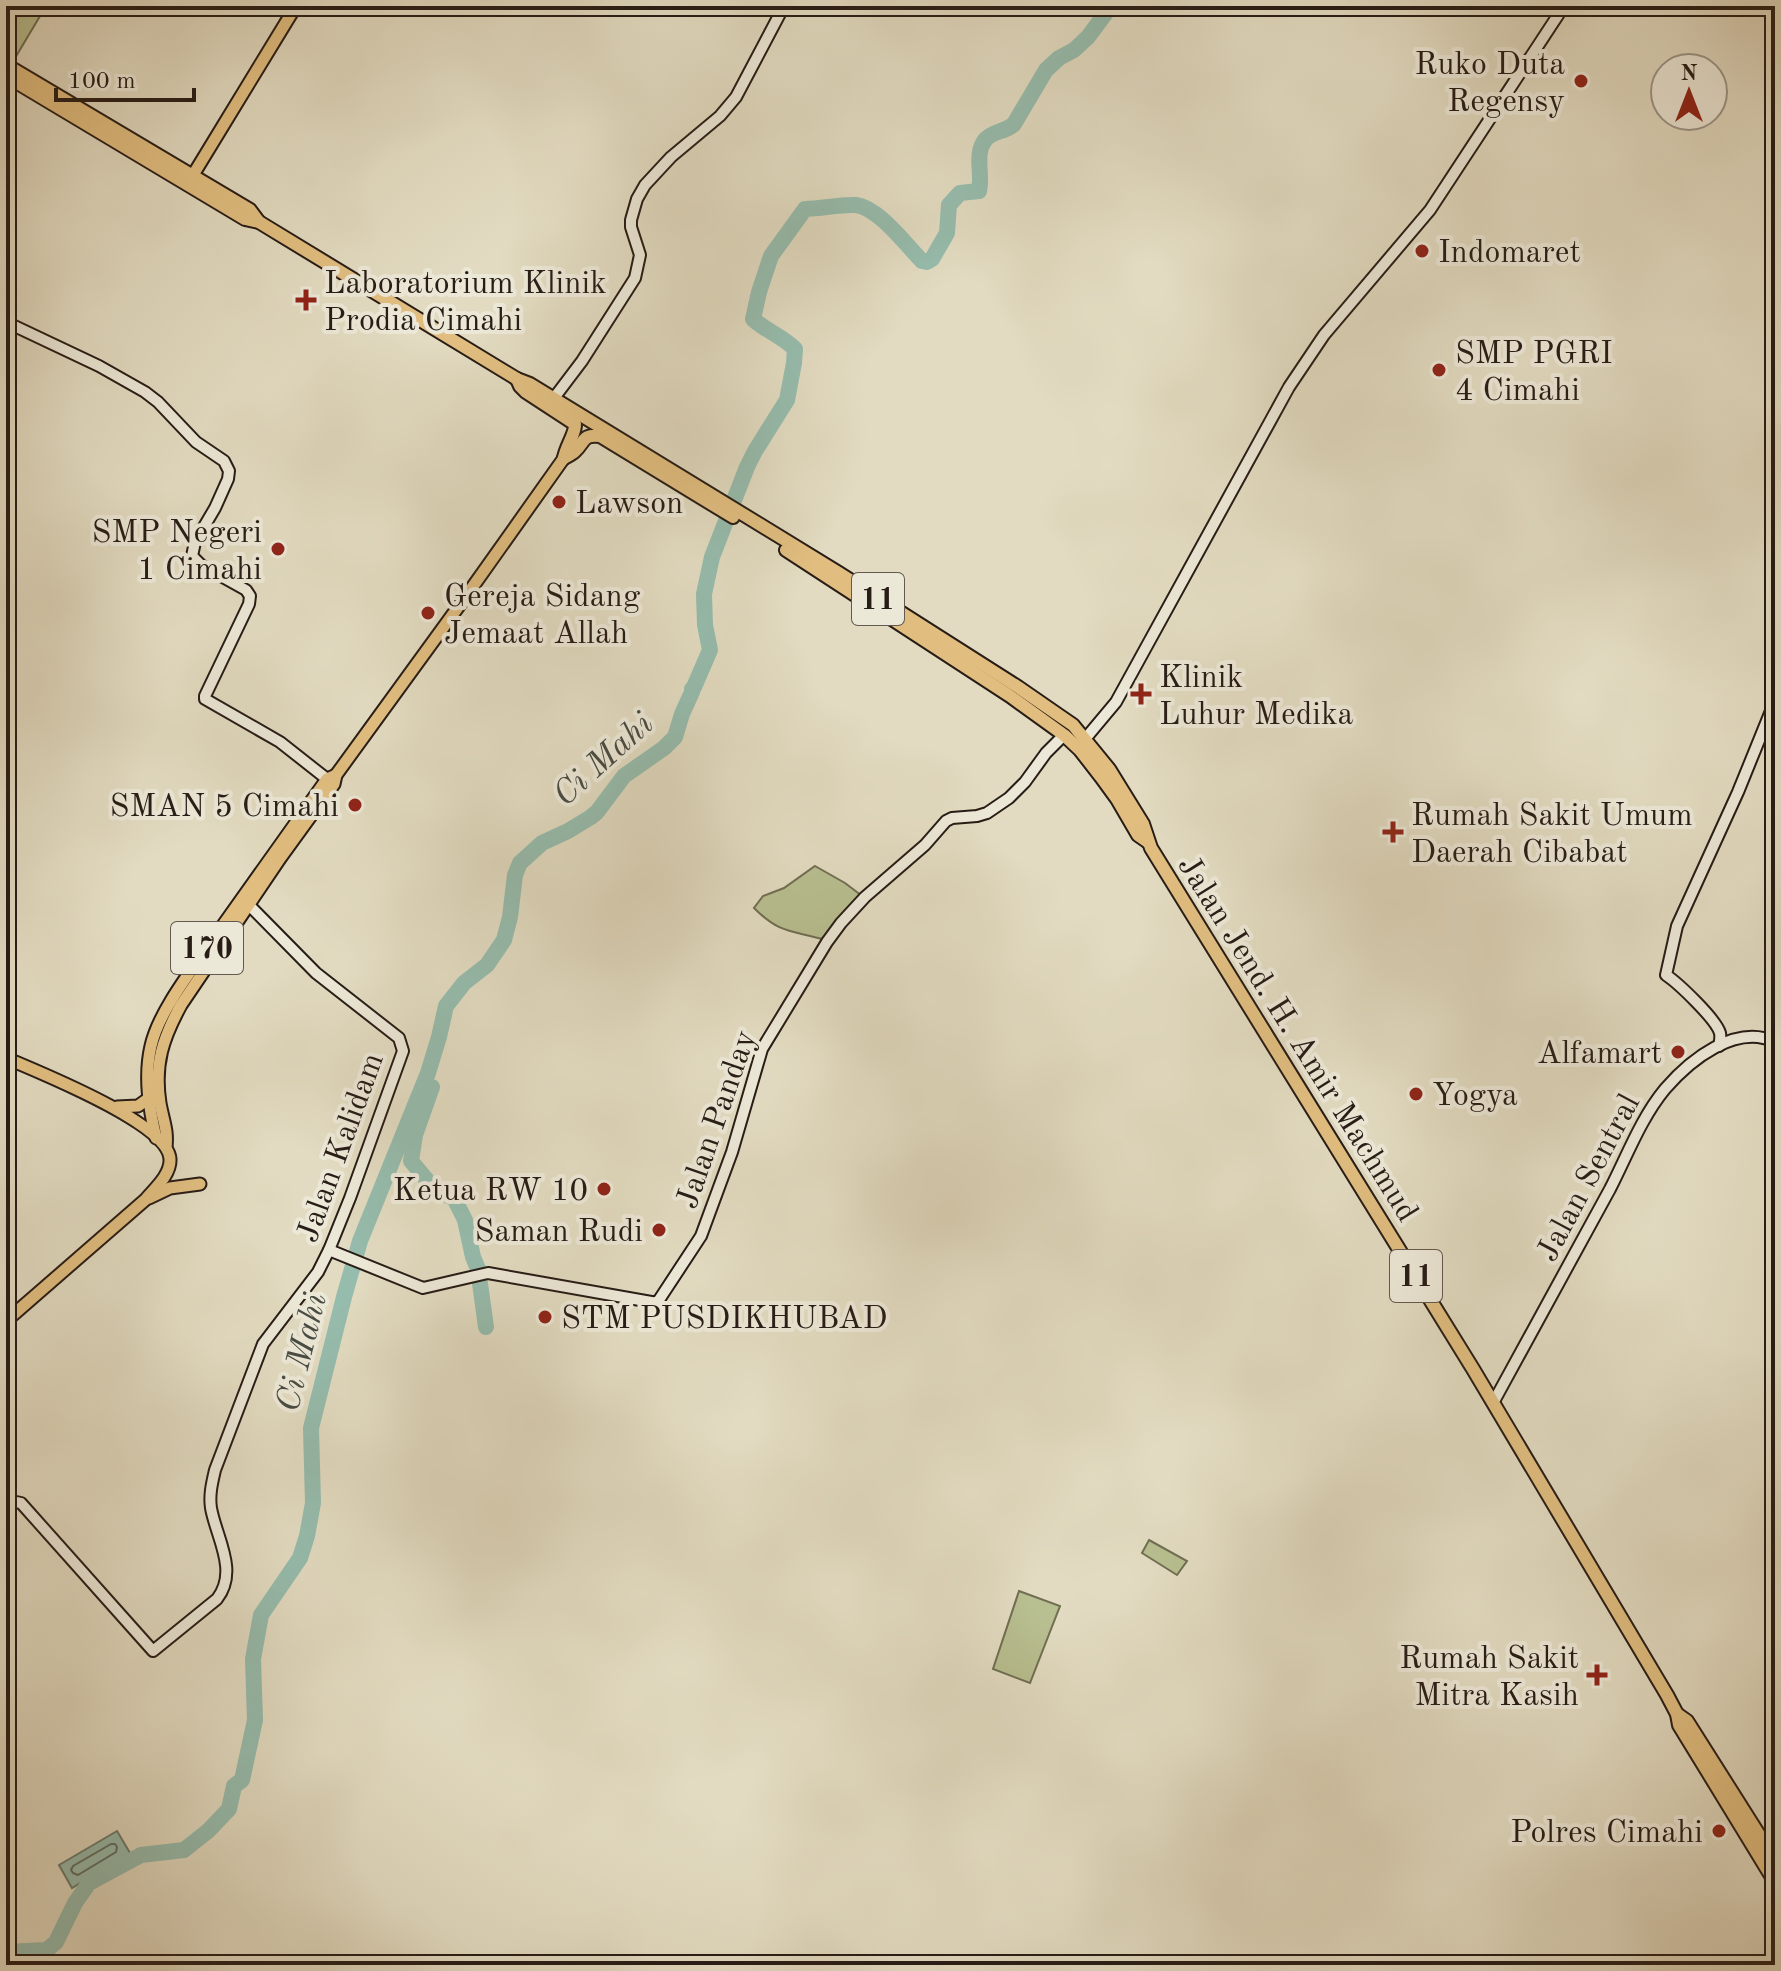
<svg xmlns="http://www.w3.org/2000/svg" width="1781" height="1971" viewBox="0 0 1781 1971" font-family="'Old Standard TT',serif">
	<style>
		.green { fill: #b8bf90; stroke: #706e53; stroke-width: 2 }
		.water { fill: #96bcad; stroke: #6a7c71; stroke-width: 2 }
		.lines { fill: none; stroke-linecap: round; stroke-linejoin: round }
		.shore { stroke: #5e6c62; stroke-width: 2 }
		.river { stroke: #96bcad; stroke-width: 16 }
		.secondary-casing { stroke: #271c16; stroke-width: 14 }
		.primary-casing { stroke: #271c16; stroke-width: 15 }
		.highway-casing { stroke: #271c16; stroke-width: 16 }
		.secondary { stroke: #ece8d7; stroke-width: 10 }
		.primary { stroke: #e1be80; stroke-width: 11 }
		.highway { stroke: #e1be80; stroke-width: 12 }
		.poi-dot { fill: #8f2418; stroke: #ece8d7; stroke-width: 3 }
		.labels { text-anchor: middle; stroke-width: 8; stroke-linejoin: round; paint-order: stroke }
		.shield { fill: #ece8d7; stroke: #625950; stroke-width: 2 }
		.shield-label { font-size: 30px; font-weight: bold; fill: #271c16 }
		.poi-label { font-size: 32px; fill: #271c16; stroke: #ece8d7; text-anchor: start }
		.street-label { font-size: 32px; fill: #271c16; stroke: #ece8d7 }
		.water-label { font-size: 34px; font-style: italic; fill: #484c43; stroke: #ece8d7 }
	</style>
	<rect width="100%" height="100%" fill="#e2dbc1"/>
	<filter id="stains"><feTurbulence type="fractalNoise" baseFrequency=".0025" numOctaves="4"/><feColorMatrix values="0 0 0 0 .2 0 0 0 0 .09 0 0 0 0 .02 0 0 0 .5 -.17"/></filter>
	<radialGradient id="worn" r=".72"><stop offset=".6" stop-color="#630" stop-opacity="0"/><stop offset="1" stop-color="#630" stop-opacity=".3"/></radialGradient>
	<!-- green -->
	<g class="green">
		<polygon points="6,6 46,6 15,58 6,52"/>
		<path d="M 815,866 L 845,883 L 862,896 L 826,940 C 792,930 781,935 754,908 L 763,896 L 784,888 Z"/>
		<polygon points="1149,1540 1187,1561 1177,1575 1142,1553"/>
		<polygon points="1019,1591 1060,1606 1030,1683 993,1669"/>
	</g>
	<!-- water -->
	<polygon class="water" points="117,1831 130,1853 72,1888 59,1865"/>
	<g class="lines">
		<!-- shore -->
		<polygon class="shore" points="111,1844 115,1844 117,1847 116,1852 78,1875 73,1873 71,1870 73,1866"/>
		<!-- river -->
		<g class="river">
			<polyline points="432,1087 415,1135 411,1161 436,1191 454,1198 465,1220 473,1257 478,1269 486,1327"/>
			<path d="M 6,1952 L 47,1950 L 56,1942 L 75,1903 L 89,1883 L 141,1855 L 184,1850 L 208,1831 L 229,1809 L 234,1786 L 242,1780 L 255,1720 L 253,1659 L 261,1615 L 300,1558 L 307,1536 L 313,1503 L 311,1428 L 344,1297 L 360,1241 L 428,1073 L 439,1037 L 446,1006 L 464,983 L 487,965 L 504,940 L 510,917 L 515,875 L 520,863 L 542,843 L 568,831 L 591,817 L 597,812 L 624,776 L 664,748 L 675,737 L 682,714 L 692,692 L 692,689 L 694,687 L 710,650 L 705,625 L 704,594 L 712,557 L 747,467 L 755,451 L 787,400 L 794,363 L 795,349 C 782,336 766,331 753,319 L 759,292 L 771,256 L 805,209 C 822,209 839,204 856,205 C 879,208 906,245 922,261 L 927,262 L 932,259 L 947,233 L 949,205 L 960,193 L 979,191 C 983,175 974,154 985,140 C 992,131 1006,132 1014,124 L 1046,70 L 1059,58 L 1074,50 L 1088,37 L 1111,6"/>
		</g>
		<defs>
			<g id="secondary">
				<polyline points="6,322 99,366 145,392 158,402 196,442 224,461 229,471 228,479 215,508 195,542 192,556 201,565 246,590 250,596 249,604 205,696 205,699 280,742 327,779"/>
				<polyline points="554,398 582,361 635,278 640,255 631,227 631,220 637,199 645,185 671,157 720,116 736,97 784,6"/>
				<polyline points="1080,745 1116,702 1289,387 1324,335 1430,210 1564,6"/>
				<path d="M 1719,1046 C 1720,1040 1721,1039 1720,1033 C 1716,1019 1678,983 1666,975 L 1677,926 L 1738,792 L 1775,701"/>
				<polyline points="329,1250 423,1288 488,1273 657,1303 701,1236 732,1152 762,1049 827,942 841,923 865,897 925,845 946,821 952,818 977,816 987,813 1009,798 1025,782 1046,753 1064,735"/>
				<path d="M 1493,1403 C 1532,1332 1571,1261 1610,1189 C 1627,1156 1641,1118 1665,1089 C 1690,1060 1736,1023 1775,1042"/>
				<path d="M 6,1508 L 16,1502 L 21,1503 L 153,1651 L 217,1599 C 239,1571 216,1537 211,1508 C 209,1495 212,1483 215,1470 L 263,1344 L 318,1272 L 329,1250 L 350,1198 L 403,1051 L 399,1038 L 316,973 L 249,905"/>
			</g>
			<g id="primary">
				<polyline points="193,175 296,6"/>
				<path d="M 6,1058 C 38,1072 168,1123 170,1159 C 171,1175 154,1189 145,1200 L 6,1321"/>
				<polyline points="117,1107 138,1106 152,1096"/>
				<path d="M 156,1138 C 149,1108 144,1076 151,1046 C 159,1010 195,966 216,935 C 253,883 290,831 327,779 L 336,775"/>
				<path d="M 166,1147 C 168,1130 163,1120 160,1103 C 154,1064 163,1038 181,1005 L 281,857 L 334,784 L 336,775 L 464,599 L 564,458"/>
				<polyline points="149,1198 170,1188 200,1184"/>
			</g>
			<g id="highway">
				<polyline points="6,65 250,210 259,222"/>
				<polyline points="6,76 245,219 259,222 517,379 530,384 839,573 1018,687 1057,714 1073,725 1109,769 1143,824 1151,848 1473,1369 1667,1695 1677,1714 1679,1725 1775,1882"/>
				<path d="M 517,379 L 520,386 L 526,392 L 575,424 C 576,433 566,446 564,458"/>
				<path d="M 564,458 C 568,456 572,454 575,451 C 585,442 582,434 600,436 L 733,517"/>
				<polyline points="786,550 1010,696 1064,735 1080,750 1101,777 1117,799 1138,835 1148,842"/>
				<polyline points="1677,1714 1687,1721 1775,1860"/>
			</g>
		</defs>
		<!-- secondary casing -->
		<use href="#secondary" class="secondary-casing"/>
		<!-- primary casing -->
		<use href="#primary" class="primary-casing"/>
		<!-- highway casing -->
		<use href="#highway" class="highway-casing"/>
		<!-- secondary -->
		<use href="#secondary" class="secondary"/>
		<!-- primary -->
		<use href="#primary" class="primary"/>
		<!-- highway -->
		<use href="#highway" class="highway"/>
	</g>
	<!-- markers -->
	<g class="poi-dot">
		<circle cx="1581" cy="81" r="8"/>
		<circle cx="1422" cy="251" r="8"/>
		<path d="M302 288h8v8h8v8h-8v8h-8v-8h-8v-8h8z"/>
		<circle cx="1439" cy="370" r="8"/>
		<circle cx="559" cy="502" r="8"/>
		<circle cx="278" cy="549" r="8"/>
		<circle cx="428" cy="613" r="8"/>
		<path d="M1137 682h8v8h8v8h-8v8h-8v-8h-8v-8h8z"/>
		<circle cx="355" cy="805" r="8"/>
		<path d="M1389 820h8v8h8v8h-8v8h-8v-8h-8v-8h8z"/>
		<circle cx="1678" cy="1052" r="8"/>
		<circle cx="1416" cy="1094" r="8"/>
		<circle cx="604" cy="1189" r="8"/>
		<circle cx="659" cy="1230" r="8"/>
		<circle cx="545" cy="1317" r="8"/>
		<path d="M1593 1663h8v8h8v8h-8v8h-8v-8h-8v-8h8z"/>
		<circle cx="1719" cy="1831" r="8"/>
	</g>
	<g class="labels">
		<!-- shield labels -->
		<g class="shield">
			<rect x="852" y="573" width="52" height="52" rx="6"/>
			<rect x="171" y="922" width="72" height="52" rx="6"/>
			<rect x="1390" y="1250" width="52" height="52" rx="6"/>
		</g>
		<g class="shield-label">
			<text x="878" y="609">11</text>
			<text x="207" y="958">170</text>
			<text x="1416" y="1286">11</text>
		</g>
		<!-- poi labels -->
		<g class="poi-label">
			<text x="1565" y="74" text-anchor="end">Ruko Duta<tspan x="1565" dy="37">Regensy</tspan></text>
			<text x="1438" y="262">Indomaret</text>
			<text x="324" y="293">Laboratorium Klinik<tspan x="324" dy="37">Prodia Cimahi</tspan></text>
			<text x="1455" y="363">SMP PGRI<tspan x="1455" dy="37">4 Cimahi</tspan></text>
			<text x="575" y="513">Lawson</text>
			<text x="262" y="542" text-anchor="end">SMP Negeri<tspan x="262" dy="37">1 Cimahi</tspan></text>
			<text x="444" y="606">Gereja Sidang<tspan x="444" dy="37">Jemaat Allah</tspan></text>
			<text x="1159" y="687">Klinik<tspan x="1159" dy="37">Luhur Medika</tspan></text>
			<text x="339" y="816" text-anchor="end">SMAN 5 Cimahi</text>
			<text x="1411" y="825">Rumah Sakit Umum<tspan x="1411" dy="37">Daerah Cibabat</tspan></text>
			<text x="1662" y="1063" text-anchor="end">Alfamart</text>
			<text x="1432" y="1105">Yogya</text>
			<text x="588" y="1200" text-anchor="end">Ketua RW 10</text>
			<text x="643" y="1241" text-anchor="end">Saman Rudi</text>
			<text x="561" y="1328">STM PUSDIKHUBAD</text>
			<text x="1579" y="1668" text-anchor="end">Rumah Sakit<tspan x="1579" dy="37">Mitra Kasih</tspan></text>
			<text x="1703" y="1842" text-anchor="end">Polres Cimahi</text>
		</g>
		<!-- street labels -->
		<g class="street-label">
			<text transform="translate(1299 1038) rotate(58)" y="11">Jalan Jend. H. Amir Machmud</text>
			<text transform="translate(715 1119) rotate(-71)" y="11">Jalan Panday</text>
			<text transform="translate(339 1147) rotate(-70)" y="11">Jalan Kalidam</text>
			<text transform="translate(1587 1177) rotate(-62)" y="11">Jalan Sentral</text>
		</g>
		<!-- water labels -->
		<g class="water-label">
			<text transform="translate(602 758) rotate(-42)" y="12">Ci Mahi</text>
			<text transform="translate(300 1352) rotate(-76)" y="12">Ci Mahi</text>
		</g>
	</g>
	<!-- margin -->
	<rect width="1781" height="1971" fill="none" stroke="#e2dbc1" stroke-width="32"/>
	<rect x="8" y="8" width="1765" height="1955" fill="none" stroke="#271c16" stroke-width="4"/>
	<rect x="16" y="16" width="1749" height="1939" fill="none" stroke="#271c16" stroke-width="2"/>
	<!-- north arrow -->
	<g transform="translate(1689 92)"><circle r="38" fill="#ece8d7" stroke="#9d968a" stroke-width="2"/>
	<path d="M0-6L14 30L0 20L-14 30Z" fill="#8f2418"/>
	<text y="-12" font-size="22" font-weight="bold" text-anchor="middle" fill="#271c16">N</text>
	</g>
	<!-- scale -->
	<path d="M56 88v12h138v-12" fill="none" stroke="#271c16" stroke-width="4"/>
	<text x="68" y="88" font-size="24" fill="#271c16" stroke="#ece8d7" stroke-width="6" paint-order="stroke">100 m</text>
	<rect width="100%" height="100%" filter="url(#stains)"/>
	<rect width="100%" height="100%" fill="url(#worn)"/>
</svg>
